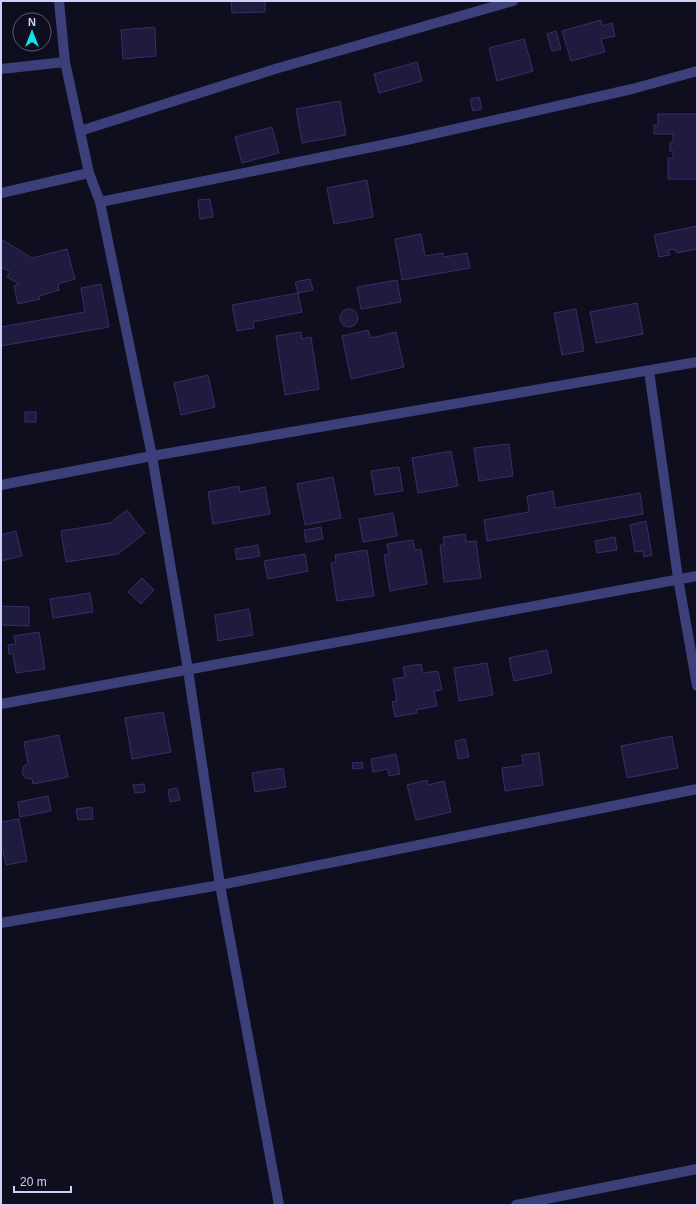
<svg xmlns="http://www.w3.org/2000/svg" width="698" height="1206" viewBox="0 0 698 1206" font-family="Arial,sans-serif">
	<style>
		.building { fill: #1f1b3e; stroke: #352f68 }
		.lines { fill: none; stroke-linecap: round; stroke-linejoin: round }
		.minor { stroke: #3c3f7a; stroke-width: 10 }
	</style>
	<rect width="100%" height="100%" fill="#0f0e1f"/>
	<!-- building -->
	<g class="building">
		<polygon points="231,1 265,1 265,12 232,13"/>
		<polygon points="601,20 602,26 612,23 615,36 601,39 605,52 571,61 562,31"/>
		<polygon points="155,27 156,56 123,59 121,30"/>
		<polygon points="556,31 561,49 552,51 547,34"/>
		<polygon points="524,39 533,71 497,81 489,48"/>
		<polygon points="417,62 422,81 379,93 374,74"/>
		<polygon points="479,97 482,109 473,111 470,99"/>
		<polygon points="340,101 346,135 302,143 296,109"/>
		<polygon points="658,114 697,114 697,179 668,179 668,158 673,158 673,151 670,151 670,142 673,142 673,134 654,134 654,125 658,125"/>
		<polygon points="272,127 279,153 242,163 235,137"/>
		<polygon points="367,180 373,217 334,224 327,188"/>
		<polygon points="210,199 213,217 200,219 198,200"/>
		<polygon points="697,226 697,249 677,253 675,249 668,250 670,255 659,257 654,235"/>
		<polygon points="421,234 425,256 443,253 444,257 467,253 470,268 402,280 395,239"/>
		<polygon points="1,239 32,258 67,249 75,279 58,284 59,290 39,296 40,299 18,304 14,286 19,284 7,277 10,272 1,267"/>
		<polygon points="310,279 313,290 298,293 295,282"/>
		<polygon points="397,280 401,302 361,309 357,287"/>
		<polygon points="101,284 109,327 1,346 1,327 85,312 81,288"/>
		<polygon points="298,293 302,312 253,322 254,328 237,331 232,305"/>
		<polygon points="637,303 643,334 596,343 590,312"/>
		<polygon points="576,309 584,351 562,355 554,313"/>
		<circle cx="349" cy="318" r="9"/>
		<polygon points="368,330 371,338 396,332 404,367 351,379 342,336"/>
		<polygon points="301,332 302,339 311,337 319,389 285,395 276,336"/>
		<polygon points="208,375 215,407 181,415 174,383"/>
		<rect x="25" y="412" width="11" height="10"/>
		<polygon points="509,444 513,476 479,481 474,448"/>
		<polygon points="451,451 458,486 418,493 412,458"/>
		<polygon points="399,467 403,491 375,495 371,471"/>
		<polygon points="333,477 341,518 305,525 297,484"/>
		<polygon points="239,486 240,492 265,487 270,514 213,524 208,492"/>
		<polygon points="553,491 555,508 640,493 643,514 487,541 484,520 529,512 527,496"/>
		<polygon points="127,510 145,533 118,554 66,562 61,531 110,523"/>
		<polygon points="393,513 397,536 363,542 359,519"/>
		<polygon points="646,521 652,555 644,557 643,551 635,552 630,525"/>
		<polygon points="321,527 323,539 306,542 304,530"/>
		<polygon points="16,531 22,556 1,561 1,535"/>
		<polygon points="465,534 466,542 476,541 481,578 444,582 440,545 444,545 443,537"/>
		<polygon points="615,537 617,550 597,553 595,541"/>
		<polygon points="413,540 415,550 421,549 427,584 390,591 384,555 389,554 387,544"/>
		<polygon points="258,545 260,556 237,560 235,549"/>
		<polygon points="367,550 374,596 337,601 331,563 336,562 335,555"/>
		<polygon points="305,554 308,571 268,579 264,561"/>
		<polygon points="142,578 154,590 141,604 128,592"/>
		<polygon points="90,593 93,612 53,618 50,599"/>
		<polygon points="1,606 29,607 29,626 1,625"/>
		<polygon points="249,609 253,635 218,641 215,615"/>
		<polygon points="39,632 45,669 16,673 13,653 9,654 8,645 16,644 14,636"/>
		<polygon points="547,650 552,673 514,681 509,658"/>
		<polygon points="487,663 493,695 459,701 454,668"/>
		<polygon points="421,664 423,673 438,671 442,690 434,691 437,706 416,710 417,713 395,717 392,702 397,701 393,679 405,677 403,667"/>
		<polygon points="163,712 171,752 132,759 125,718"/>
		<polygon points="59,735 68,777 33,784 32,779 25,778 22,773 23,767 28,763 24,742"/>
		<polygon points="672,736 678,768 627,778 621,746"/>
		<polygon points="465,739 469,757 458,759 455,741"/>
		<polygon points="539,753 543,785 505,791 502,768 523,765 522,755"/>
		<polygon points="396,754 400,774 389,776 388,769 373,772 371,759"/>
		<polygon points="362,762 363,768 353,769 352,763"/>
		<polygon points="283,768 286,787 255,792 252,773"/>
		<polygon points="427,780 428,785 444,781 451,812 416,820 407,785"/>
		<polygon points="144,784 145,792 135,793 133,785"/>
		<polygon points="177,788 180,800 170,802 168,790"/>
		<polygon points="48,796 51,811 20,817 18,802"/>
		<polygon points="92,807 93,819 78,820 76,809"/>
		<polygon points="19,819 27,861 6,865 3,851 1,852 1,822"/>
	</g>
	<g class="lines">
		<!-- minor -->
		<g class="minor">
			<polyline points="59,1 65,62 89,173 100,202 152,456 188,670 220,885 279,1205"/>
			<polyline points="1,69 65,62"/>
			<polyline points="80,131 275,69 513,1"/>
			<polyline points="1,193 89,173"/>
			<polyline points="100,202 402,141 632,89 697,71"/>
			<polyline points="649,371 678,578 697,686"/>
			<polyline points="1,485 152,456 697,362"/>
			<polyline points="1,704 697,576"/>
			<polyline points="1,923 220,885 697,789"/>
			<polyline points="516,1205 697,1169"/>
		</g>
	</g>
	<!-- border -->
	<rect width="698" height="1206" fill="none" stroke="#d0cffc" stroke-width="4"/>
	<!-- north arrow -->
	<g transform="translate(32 32)"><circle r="19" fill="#0f0e1f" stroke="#5c5b77"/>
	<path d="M0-3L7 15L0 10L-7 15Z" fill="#10e3e6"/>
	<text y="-6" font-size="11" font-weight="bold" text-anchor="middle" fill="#d0cffc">N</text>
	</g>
	<!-- scale -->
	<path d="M14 1186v6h57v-6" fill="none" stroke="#d0cffc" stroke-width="2"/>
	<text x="20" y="1186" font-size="12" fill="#d0cffc" stroke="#0f0e1f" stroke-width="3" paint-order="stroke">20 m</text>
</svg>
